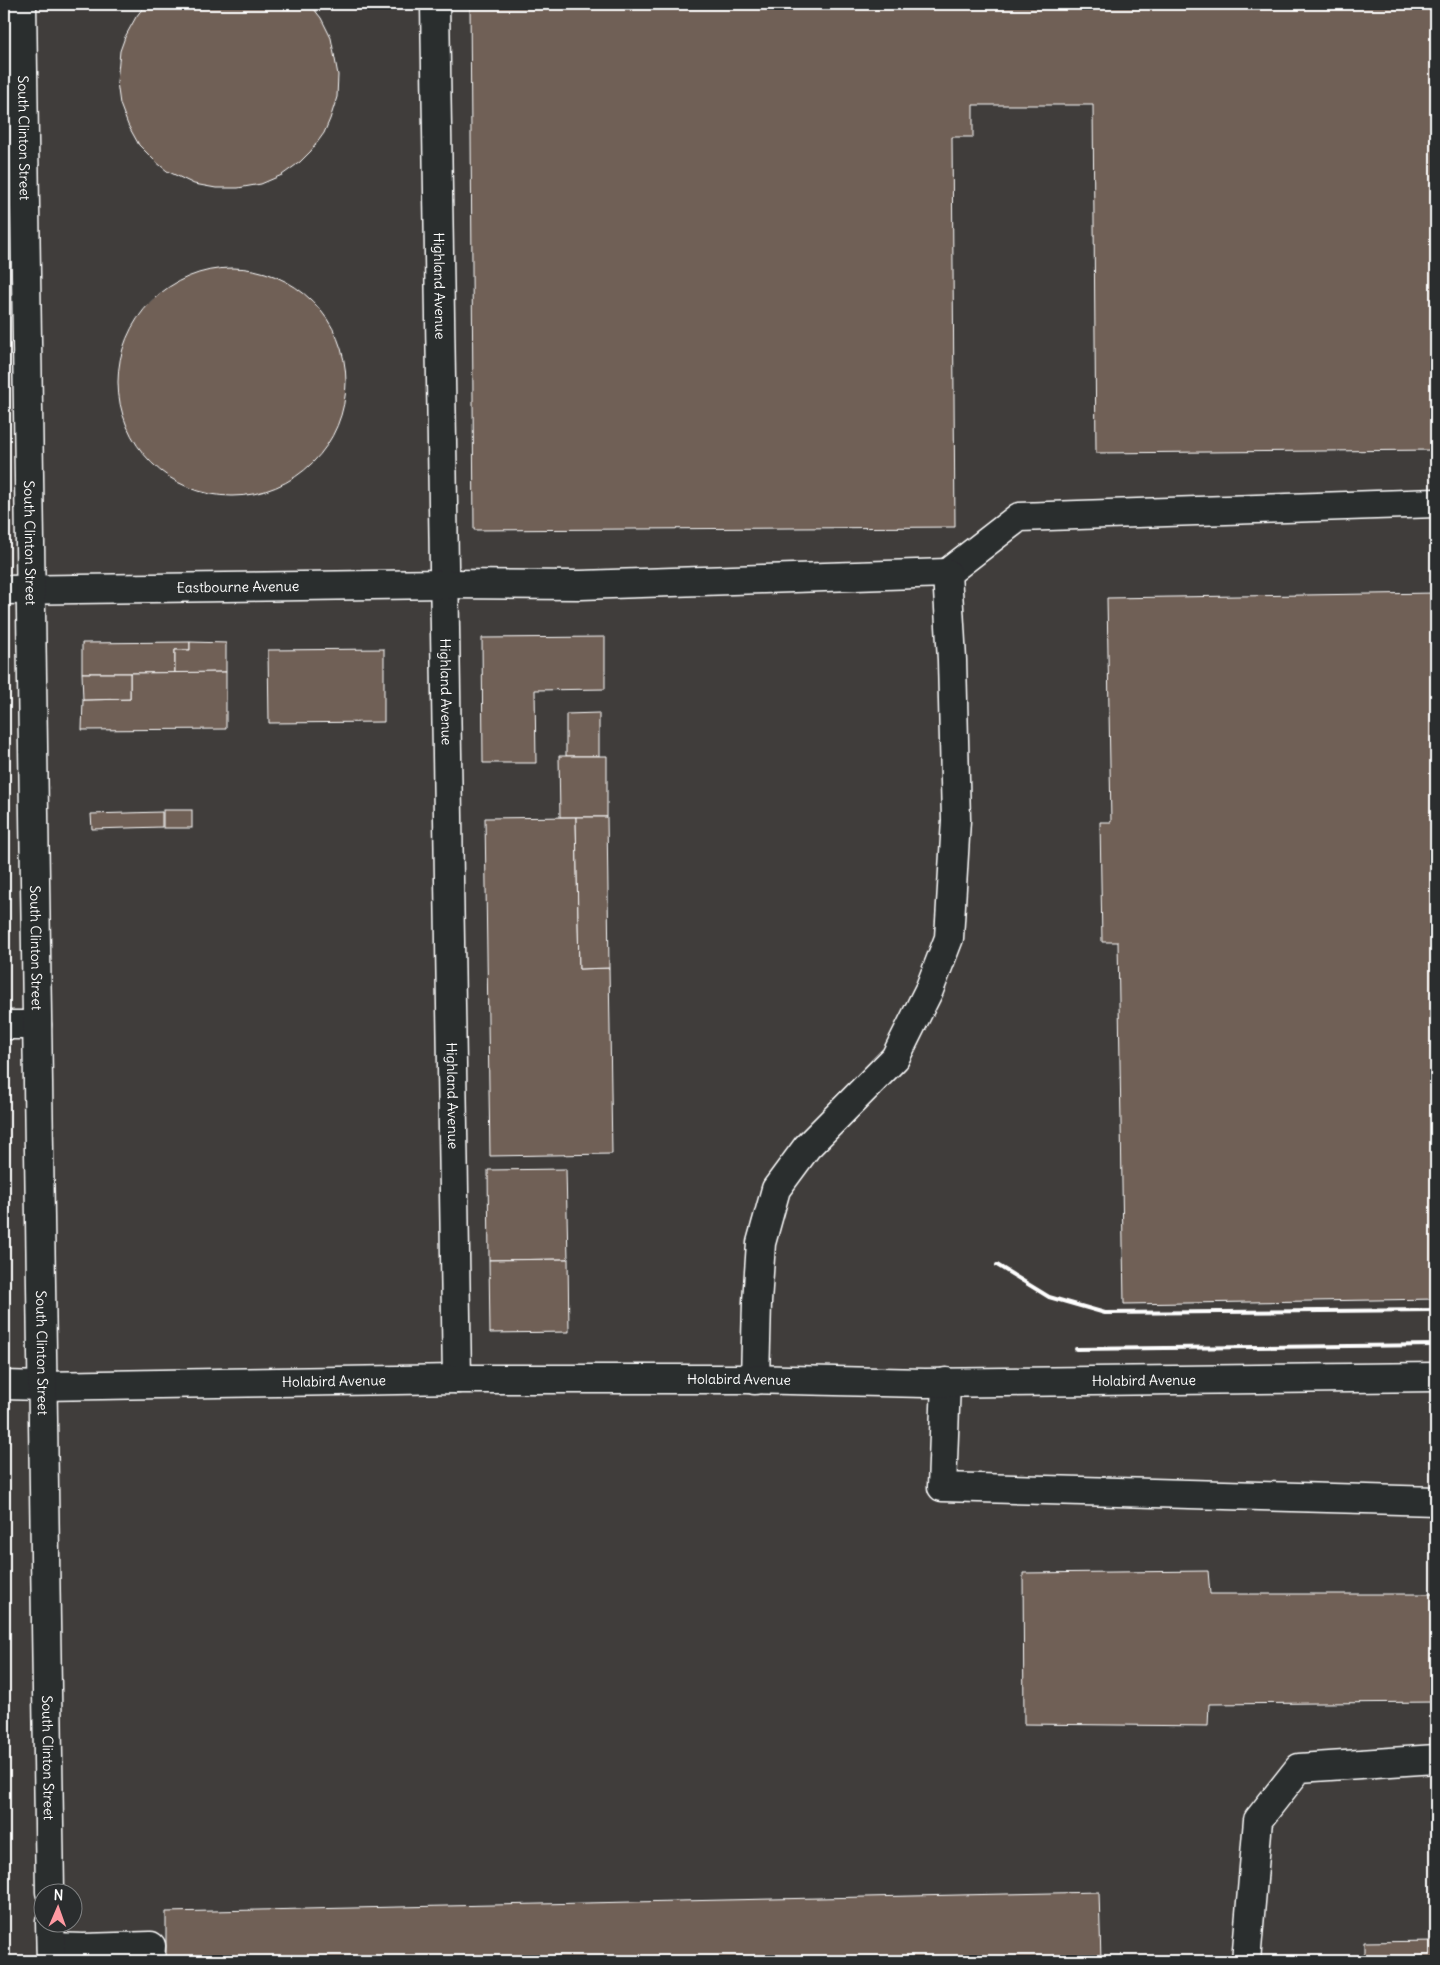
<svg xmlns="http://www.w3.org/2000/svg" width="1440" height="1965" viewBox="0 0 1440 1965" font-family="Delius,sans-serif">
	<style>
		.built { fill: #3f3c3a; fill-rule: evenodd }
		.building { fill: #706057; stroke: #fff }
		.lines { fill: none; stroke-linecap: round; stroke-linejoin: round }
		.minor-casing { stroke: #fff; stroke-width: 31 }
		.major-casing { stroke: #fff; stroke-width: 31 }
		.minor { stroke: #2a2d2e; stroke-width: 28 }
		.major { stroke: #2a2d2e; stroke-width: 28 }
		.rail { stroke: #fff; stroke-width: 4 }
		.labels { text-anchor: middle; stroke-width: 4; stroke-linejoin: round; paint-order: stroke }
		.street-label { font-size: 14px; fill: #fff; stroke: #2a2d2e }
	</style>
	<rect width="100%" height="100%" fill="#2a2d2e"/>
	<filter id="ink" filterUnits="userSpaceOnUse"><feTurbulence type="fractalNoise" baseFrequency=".02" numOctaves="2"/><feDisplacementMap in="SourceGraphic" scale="10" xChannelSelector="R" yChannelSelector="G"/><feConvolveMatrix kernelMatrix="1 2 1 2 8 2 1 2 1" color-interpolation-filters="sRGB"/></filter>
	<g filter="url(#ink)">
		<!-- built -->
		<path class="built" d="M 4,4 L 1436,4 L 1436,1961 L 4,1961 ZM 42,1892 L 72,1892 L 72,1922 L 42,1922 Z"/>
		<!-- building -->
		<g class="building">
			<polygon points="146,4 310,4 321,18 331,38 338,75 337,97 330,119 324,133 311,151 300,162 282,175 261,184 238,188 216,188 194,184 167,171 155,161 139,145 128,125 120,104 117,82 120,51 125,37 136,17"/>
			<polygon points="470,4 1436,4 1436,450 1096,453 1093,105 973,105 973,137 952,137 955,527 474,530"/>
			<circle cx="232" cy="382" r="114"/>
			<polygon points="1436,593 1436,1299 1124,1304 1118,942 1102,942 1100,822 1111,822 1107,598"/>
			<polygon points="605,637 605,689 535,690 536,763 483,763 482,638"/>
			<polygon points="190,642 190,650 175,650 175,673 82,673 82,643"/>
			<polygon points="190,642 226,643 226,672 175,673 175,650 190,650"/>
			<polygon points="384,649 384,722 269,723 268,650"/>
			<polygon points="226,672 226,729 82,730 83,700 130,699 130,673"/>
			<polygon points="82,673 130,673 130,699 83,700"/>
			<polygon points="599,713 599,756 566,756 566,714"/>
			<polygon points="559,756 607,756 607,817 560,817"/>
			<rect x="163" y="810" width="29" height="18"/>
			<polygon points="162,812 162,827 92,829 91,814"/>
			<polygon points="576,817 579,969 609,968 612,1154 490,1156 485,818"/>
			<polygon points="576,817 607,817 609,968 579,969"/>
			<polygon points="566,1169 568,1259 489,1260 488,1170"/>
			<polygon points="568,1259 569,1332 490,1333 489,1260"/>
			<polygon points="1208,1571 1210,1594 1436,1594 1436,1702 1209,1704 1208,1726 1024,1724 1023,1573"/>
			<polygon points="1099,1892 1101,1961 166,1961 166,1912"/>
			<polygon points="1436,1941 1436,1961 1364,1961 1364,1942"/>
		</g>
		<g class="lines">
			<defs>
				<g id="minor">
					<path id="s1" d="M 435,4 L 457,1379"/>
					<polyline points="947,573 1019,517 1436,503"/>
					<path id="s2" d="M 4,590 L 444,584 L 581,585 L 947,573 L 952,660 L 956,820 L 949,938 L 929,990 L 895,1058 L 807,1147 L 776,1189 L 761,1243 L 757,1302 L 755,1380"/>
					<polyline points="4,1025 37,1025"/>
					<polyline points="946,1382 942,1487 1436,1501"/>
					<path id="s3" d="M 4,1385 L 42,1386 L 457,1379 L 746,1379 L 925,1383 L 1436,1377"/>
					<polyline points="51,1947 83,1948 151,1946 150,1961"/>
					<polyline points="1246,1961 1258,1820 1299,1768 1436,1759"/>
				</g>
				<g id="major">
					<path id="s4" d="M 22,4 L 50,1892"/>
					<polyline points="50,1922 51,1961"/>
				</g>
			</defs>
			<!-- minor casing -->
			<use href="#minor" class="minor-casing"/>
			<!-- major casing -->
			<use href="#major" class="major-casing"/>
			<!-- minor -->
			<use href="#minor" class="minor"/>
			<!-- major -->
			<use href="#major" class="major"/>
			<!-- rail -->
			<g class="rail">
				<polyline points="997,1265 1049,1297 1105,1313 1436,1310"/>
				<polyline points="1076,1349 1436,1345"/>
			</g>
		</g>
	</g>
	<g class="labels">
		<!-- street labels -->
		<g class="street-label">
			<text dy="5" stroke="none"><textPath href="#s4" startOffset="134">South Clinton Street</textPath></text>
			<text dy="5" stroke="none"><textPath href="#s1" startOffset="282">Highland Avenue</textPath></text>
			<text dy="5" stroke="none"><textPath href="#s4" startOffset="539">South Clinton Street</textPath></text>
			<text dy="5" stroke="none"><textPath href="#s2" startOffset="234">Eastbourne Avenue</textPath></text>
			<text dy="5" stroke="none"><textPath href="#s1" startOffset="688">Highland Avenue</textPath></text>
			<text dy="5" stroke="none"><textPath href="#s4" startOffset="944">South Clinton Street</textPath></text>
			<text dy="5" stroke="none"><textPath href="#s1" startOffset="1092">Highland Avenue</textPath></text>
			<text dy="5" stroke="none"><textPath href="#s4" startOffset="1349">South Clinton Street</textPath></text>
			<text dy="5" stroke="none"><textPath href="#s3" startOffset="735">Holabird Avenue</textPath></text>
			<text dy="5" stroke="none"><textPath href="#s3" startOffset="1140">Holabird Avenue</textPath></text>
			<text dy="5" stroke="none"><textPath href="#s3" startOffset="330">Holabird Avenue</textPath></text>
			<text dy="5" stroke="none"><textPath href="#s4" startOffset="1754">South Clinton Street</textPath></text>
		</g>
	</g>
	<!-- margin -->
	<rect width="1440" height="1965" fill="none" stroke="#2a2d2e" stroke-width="20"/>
	<rect x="10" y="10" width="1420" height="1945" fill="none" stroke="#fff" stroke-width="2" filter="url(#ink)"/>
	<!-- north arrow -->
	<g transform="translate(58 1908) rotate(2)"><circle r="24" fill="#2a2d2e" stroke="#7f8182"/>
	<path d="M0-4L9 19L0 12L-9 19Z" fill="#ff9aa2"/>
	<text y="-8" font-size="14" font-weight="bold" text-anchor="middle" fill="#ffffff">N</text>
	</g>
</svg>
